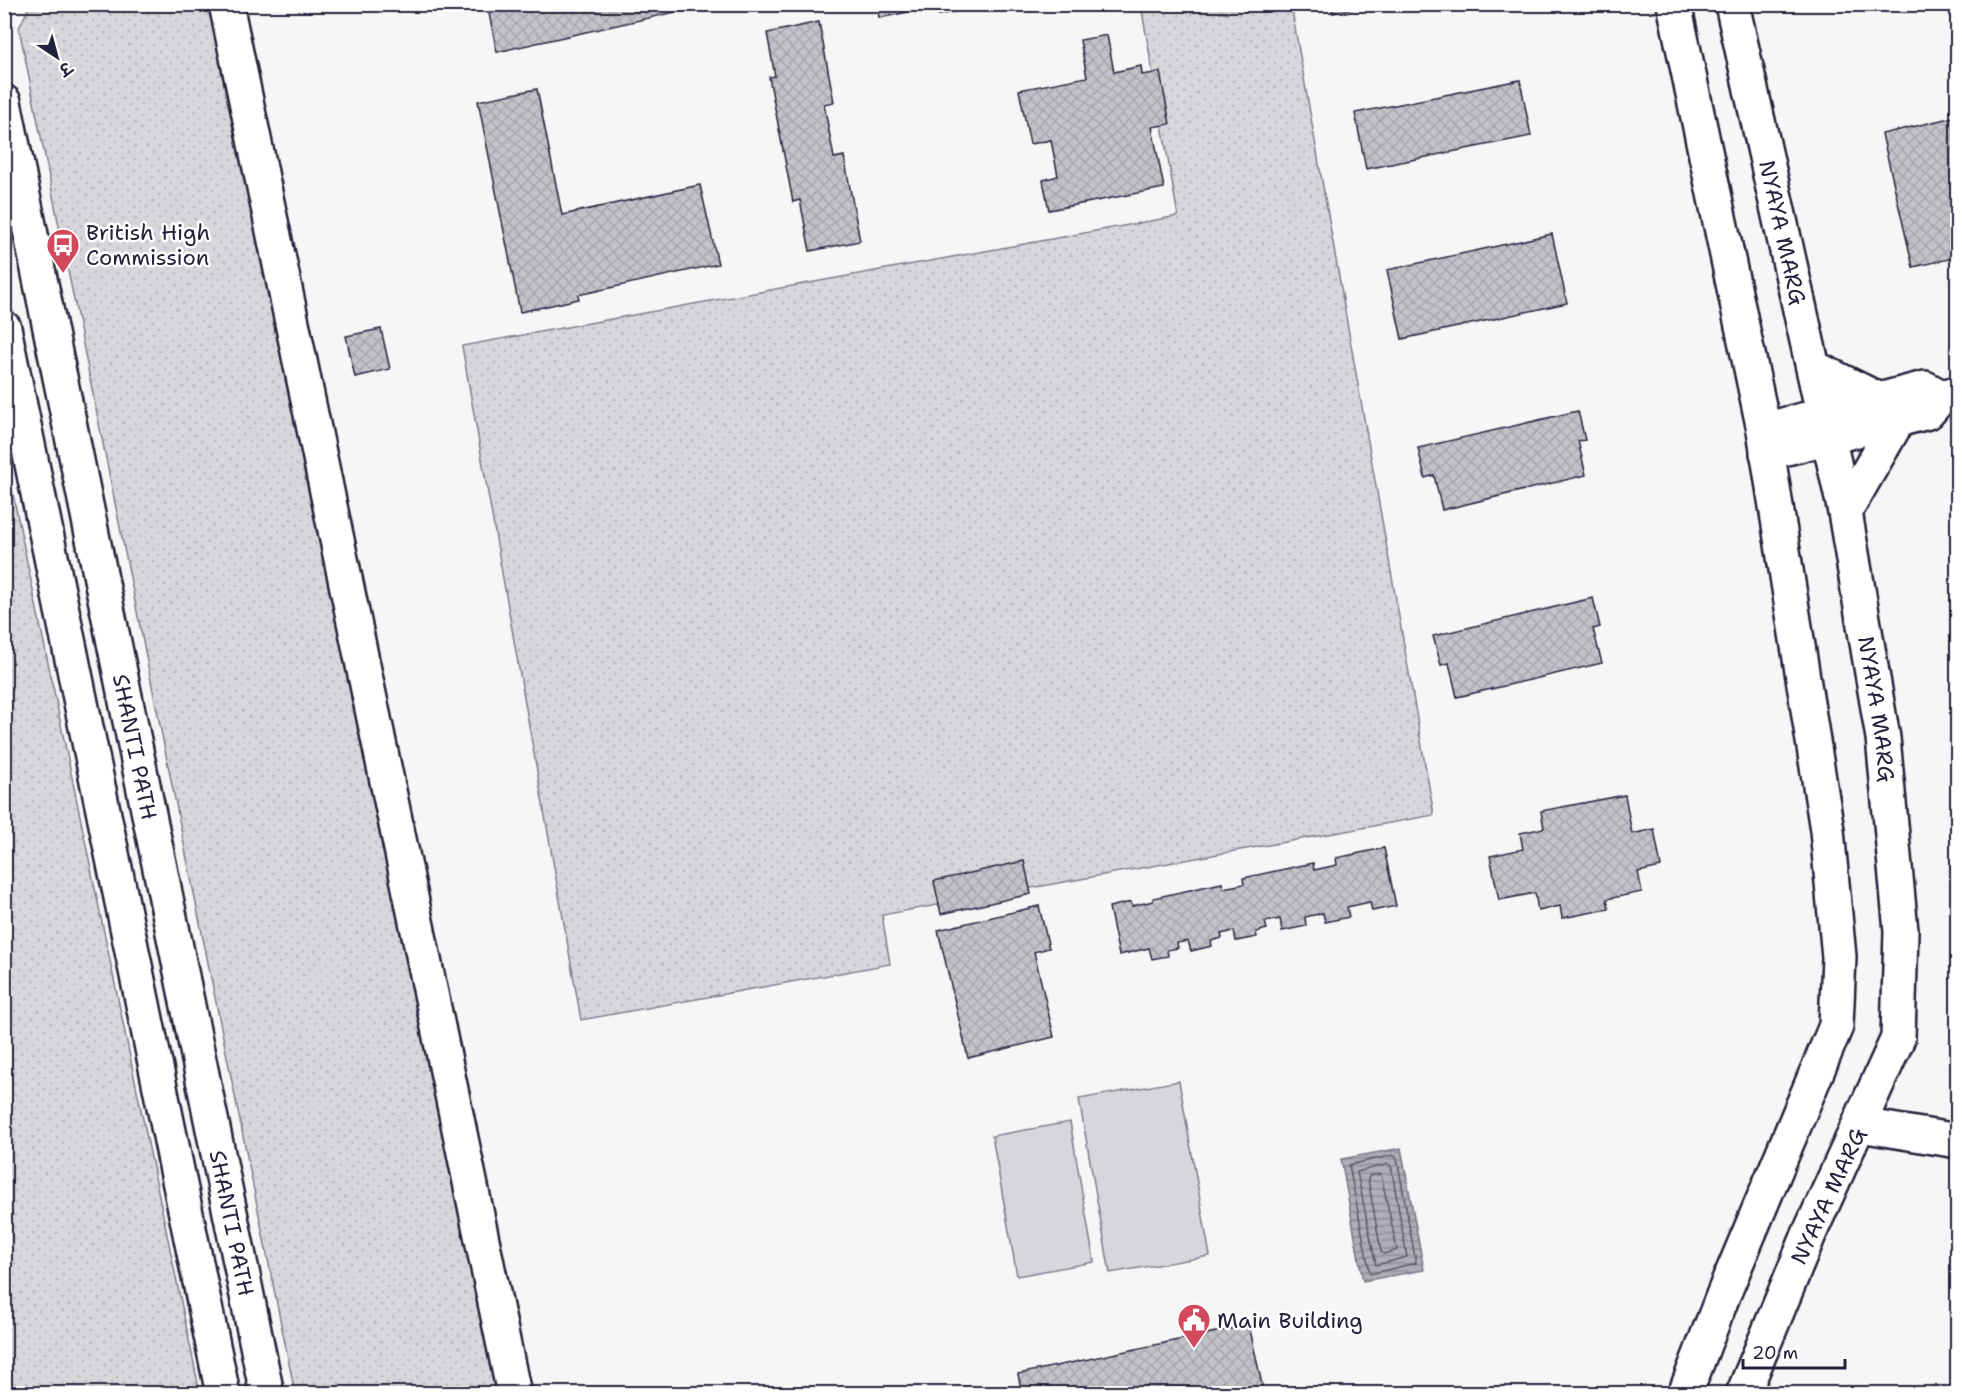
<svg xmlns="http://www.w3.org/2000/svg" width="1962" height="1398" viewBox="0 0 1962 1398" font-family="'Shantell Sans','Playpen Sans Deva',sans-serif">
	<style>
		.grass { fill: #d7d7db; stroke: #7c7c8b; stroke-width: 1.5 }
		.park { fill: url(#park-dots); stroke: #7c7c8b; stroke-width: 1.5 }
		.water { fill: url(#water-rules); stroke: #767685; stroke-width: 1.5 }
		.lines { fill: none; stroke-linecap: round; stroke-linejoin: round }
		.shore { stroke: #5a5a6d; stroke-width: 1.5 }
		.building { fill: url(#building-cross-hatch); stroke: #22223b; stroke-width: 1.5 }
		.minor-casing { stroke: #22223b; stroke-width: 38 }
		.tertiary-casing { stroke: #22223b; stroke-width: 38 }
		.secondary-casing { stroke: #22223b; stroke-width: 38 }
		.minor { stroke: #fff; stroke-width: 33 }
		.tertiary { stroke: #fff; stroke-width: 33 }
		.secondary { stroke: #fff; stroke-width: 33 }
		.labels { text-anchor: middle; stroke-width: 5; stroke-linejoin: round; paint-order: stroke }
		.poi-label { font-size: 22px; fill: #22223b; stroke: #fff; text-anchor: start }
		.street-label { font-size: 22px; fill: #22223b; stroke: #fff }
	</style>
	<defs>
		<pattern id="park-dots" width="8" height="8" patternUnits="userSpaceOnUse" patternTransform="scale(1.5)"><rect width="8" height="8" fill="#d7d7db"/><path d="M2 2h.1M6 6h.1" fill="none" stroke="#b8b8bd" stroke-width="1.8" stroke-linecap="round"/></pattern>
		<pattern id="water-rules" width="6" height="5" patternUnits="userSpaceOnUse" patternTransform="scale(1.5)"><rect width="6" height="5" fill="#aeaeb7"/><path d="M0 2.5h6" fill="none" stroke="#8d8d96"/></pattern>
		<pattern id="building-cross-hatch" width="8" height="8" patternUnits="userSpaceOnUse" patternTransform="scale(1.5)"><rect width="8" height="8" fill="#c2c2c9"/><path d="M0 0l8 8M0 8l8-8" fill="none" stroke="#a6a6ae"/></pattern>
	</defs>
	<rect width="100%" height="100%" fill="#f6f6f7"/>
	<filter id="ink" filterUnits="userSpaceOnUse"><feTurbulence type="fractalNoise" baseFrequency=".0167" numOctaves="2"/><feDisplacementMap in="SourceGraphic" scale="12" xChannelSelector="R" yChannelSelector="G"/><feConvolveMatrix kernelMatrix="1 2 1 2 8 2 1 2 1" color-interpolation-filters="sRGB"/></filter>
	<g filter="url(#ink)">
		<!-- grass -->
		<g class="grass">
			<polygon points="1179,1081 1210,1256 1110,1273 1079,1099"/>
			<polygon points="1070,1122 1094,1262 1017,1276 992,1136"/>
		</g>
		<!-- park -->
		<g class="park">
			<polygon points="209,4 212,8 501,1393 295,1393 19,28 30,5"/>
			<polygon points="1141,5 1291,5 1434,815 882,915 890,964 581,1020 462,346 1178,216"/>
			<polygon points="4,456 5,456 200,1393 5,1393"/>
		</g>
		<!-- water -->
		<polygon class="water" points="1401,1148 1424,1270 1363,1281 1341,1159"/>
		<g class="lines">
			<!-- shore -->
			<g class="shore">
				<polygon points="1393,1155 1397,1158 1416,1263 1370,1274 1349,1165"/>
				<polygon points="1388,1164 1391,1166 1407,1257 1376,1265 1357,1172"/>
				<polygon points="1381,1174 1397,1250 1384,1254 1381,1252 1368,1179 1369,1176"/>
			</g>
		</g>
		<!-- building -->
		<g class="building">
			<polygon points="487,4 707,4 707,5 497,52"/>
			<polygon points="877,4 981,4 981,6 939,15 937,6 879,18"/>
			<polygon points="1331,4 1373,4 1333,13"/>
			<polygon points="819,22 834,102 824,104 834,158 844,156 860,241 810,251 800,200 793,202 769,77 775,76 767,33"/>
			<polygon points="1107,35 1114,72 1141,66 1142,75 1160,72 1170,124 1152,127 1164,188 1049,210 1043,180 1058,176 1051,140 1030,144 1019,90 1087,77 1080,40"/>
			<polygon points="1520,80 1531,136 1366,169 1355,113"/>
			<polygon points="537,89 562,215 700,185 718,264 578,295 579,299 520,312 478,101"/>
			<polygon points="1958,116 1958,257 1913,267 1882,134"/>
			<polygon points="1552,234 1567,303 1402,339 1387,270"/>
			<polygon points="381,329 390,369 355,377 346,336"/>
			<polygon points="1578,411 1585,440 1578,441 1586,475 1442,510 1434,475 1425,478 1418,448"/>
			<polygon points="1593,598 1600,627 1593,629 1602,663 1457,697 1449,663 1441,665 1433,636"/>
			<polygon points="1625,795 1632,834 1654,829 1661,867 1638,872 1642,892 1607,899 1609,909 1562,918 1560,906 1538,911 1535,893 1499,900 1490,856 1523,849 1520,833 1544,828 1541,811"/>
			<polygon points="1384,848 1396,906 1372,911 1370,902 1347,907 1349,917 1325,922 1323,913 1305,917 1306,926 1282,931 1280,919 1265,922 1267,929 1256,932 1257,937 1236,941 1234,931 1221,934 1222,938 1211,941 1212,946 1191,951 1188,941 1177,943 1178,948 1167,950 1168,956 1152,959 1149,948 1119,955 1109,907 1131,902 1132,906 1153,901 1153,898 1222,883 1223,888 1244,884 1243,878 1313,863 1314,870 1337,865 1336,858"/>
			<polygon points="1024,861 1031,894 941,914 934,881"/>
			<polygon points="1039,906 1049,948 1034,952 1054,1037 968,1058 938,930"/>
			<polygon points="1249,1325 1264,1394 1022,1394 1018,1374"/>
		</g>
		<g class="lines">
			<defs>
				<g id="minor">
					<polyline points="226,4 514,1394"/>
					<polyline points="1813,367 1880,400"/>
					<polyline points="1764,430 1925,388 1941,397"/>
					<polyline points="1767,453 1928,412 1941,397 1958,393"/>
					<polyline points="1845,512 1898,420"/>
					<polyline points="1860,1125 1958,1141"/>
				</g>
				<g id="tertiary">
					<polyline points="1674,4 1764,430 1827,830 1839,957 1836,1026 1724,1293 1685,1394"/>
					<path id="s1" d="M 1732,4 L 1845,512 L 1883,738 L 1901,931 L 1898,1038 L 1810,1232 L 1743,1394"/>
				</g>
				<g id="secondary">
					<path id="s2" d="M 4,102 L 267,1394"/>
					<polyline points="4,328 223,1394"/>
				</g>
			</defs>
			<!-- minor casing -->
			<use href="#minor" class="minor-casing"/>
			<!-- tertiary casing -->
			<use href="#tertiary" class="tertiary-casing"/>
			<!-- secondary casing -->
			<use href="#secondary" class="secondary-casing"/>
			<!-- minor -->
			<use href="#minor" class="minor"/>
			<!-- tertiary -->
			<use href="#tertiary" class="tertiary"/>
			<!-- secondary -->
			<use href="#secondary" class="secondary"/>
		</g>
	</g>
	<!-- icons -->
	<defs>
		<symbol id="bus-pin" viewBox="-11 -11 22 30"><path d="M0 17L-7.5 6A9.5 9.5 0 1 1 7.5 6Z" fill="#d1495b" stroke="#fff"/><path d="M-5-6H5V4H4V6H2V4H-2V6H-4V4H-5ZM-3.5-4V0h7V-4ZM-3.5 1.2v1.5H-2V1.2ZM2 1.2v1.5H3.5V1.2Z" fill="#fff"/></symbol>
		<symbol id="civic-pin" viewBox="-11 -11 22 30"><path d="M0 17L-7.5 6A9.5 9.5 0 1 1 7.5 6Z" fill="#d1495b" stroke="#fff"/><path d="M-.6-6.5H3V-4.5H.6V-3L4-1V1h2V6H-6V1h2V-1L-.6-3ZM-1.2 2.5V6h2.4V2.5Z" fill="#fff"/></symbol>
	</defs>
	<g fill-rule="evenodd">
		<use href="#bus-pin" x="44" y="226" width="38" height="52"/>
		<use href="#civic-pin" x="1175" y="1301" width="38" height="52"/>
	</g>
	<g class="labels">
		<!-- poi labels -->
		<g class="poi-label">
			<text x="86" y="240">British High<tspan x="86" dy="25">Commission</tspan></text>
			<text x="1217" y="1328">Main Building</text>
		</g>
		<!-- street labels -->
		<g class="street-label">
			<text dy="8" stroke="none"><textPath href="#s1" startOffset="234">NYAYA MARG</textPath></text>
			<text dy="8" stroke="none"><textPath href="#s1" startOffset="720">NYAYA MARG</textPath></text>
			<text dy="8" stroke="none"><textPath href="#s2" startOffset="658">SHANTI PATH</textPath></text>
			<text transform="translate(1828 1196) rotate(-65)" y="8">NYAYA MARG</text>
			<text dy="8" stroke="none"><textPath href="#s2" startOffset="1144">SHANTI PATH</textPath></text>
		</g>
	</g>
	<!-- margin -->
	<rect width="1962" height="1398" fill="none" stroke="#fff" stroke-width="24"/>
	<rect x="12" y="12" width="1938" height="1374" fill="none" stroke="#22223b" stroke-width="2" filter="url(#ink)"/>
	<!-- north arrow -->
	<g transform="translate(57 57) rotate(144)" stroke="#ffffff" stroke-width="4.5" paint-order="stroke">
	<path d="M0-4.5L10 22L0 15L-10 22Z" fill="#22223b"/>
	<text y="-9" font-size="16" font-weight="bold" text-anchor="middle" fill="#22223b">उ</text>
	</g>
	<!-- scale -->
	<path d="M1743 1359v9h102v-9" fill="none" stroke="#22223b" stroke-width="3"/>
	<text x="1752" y="1359" font-size="18" fill="#22223b" stroke="#ffffff" stroke-width="4.5" paint-order="stroke">20 m</text>
</svg>
